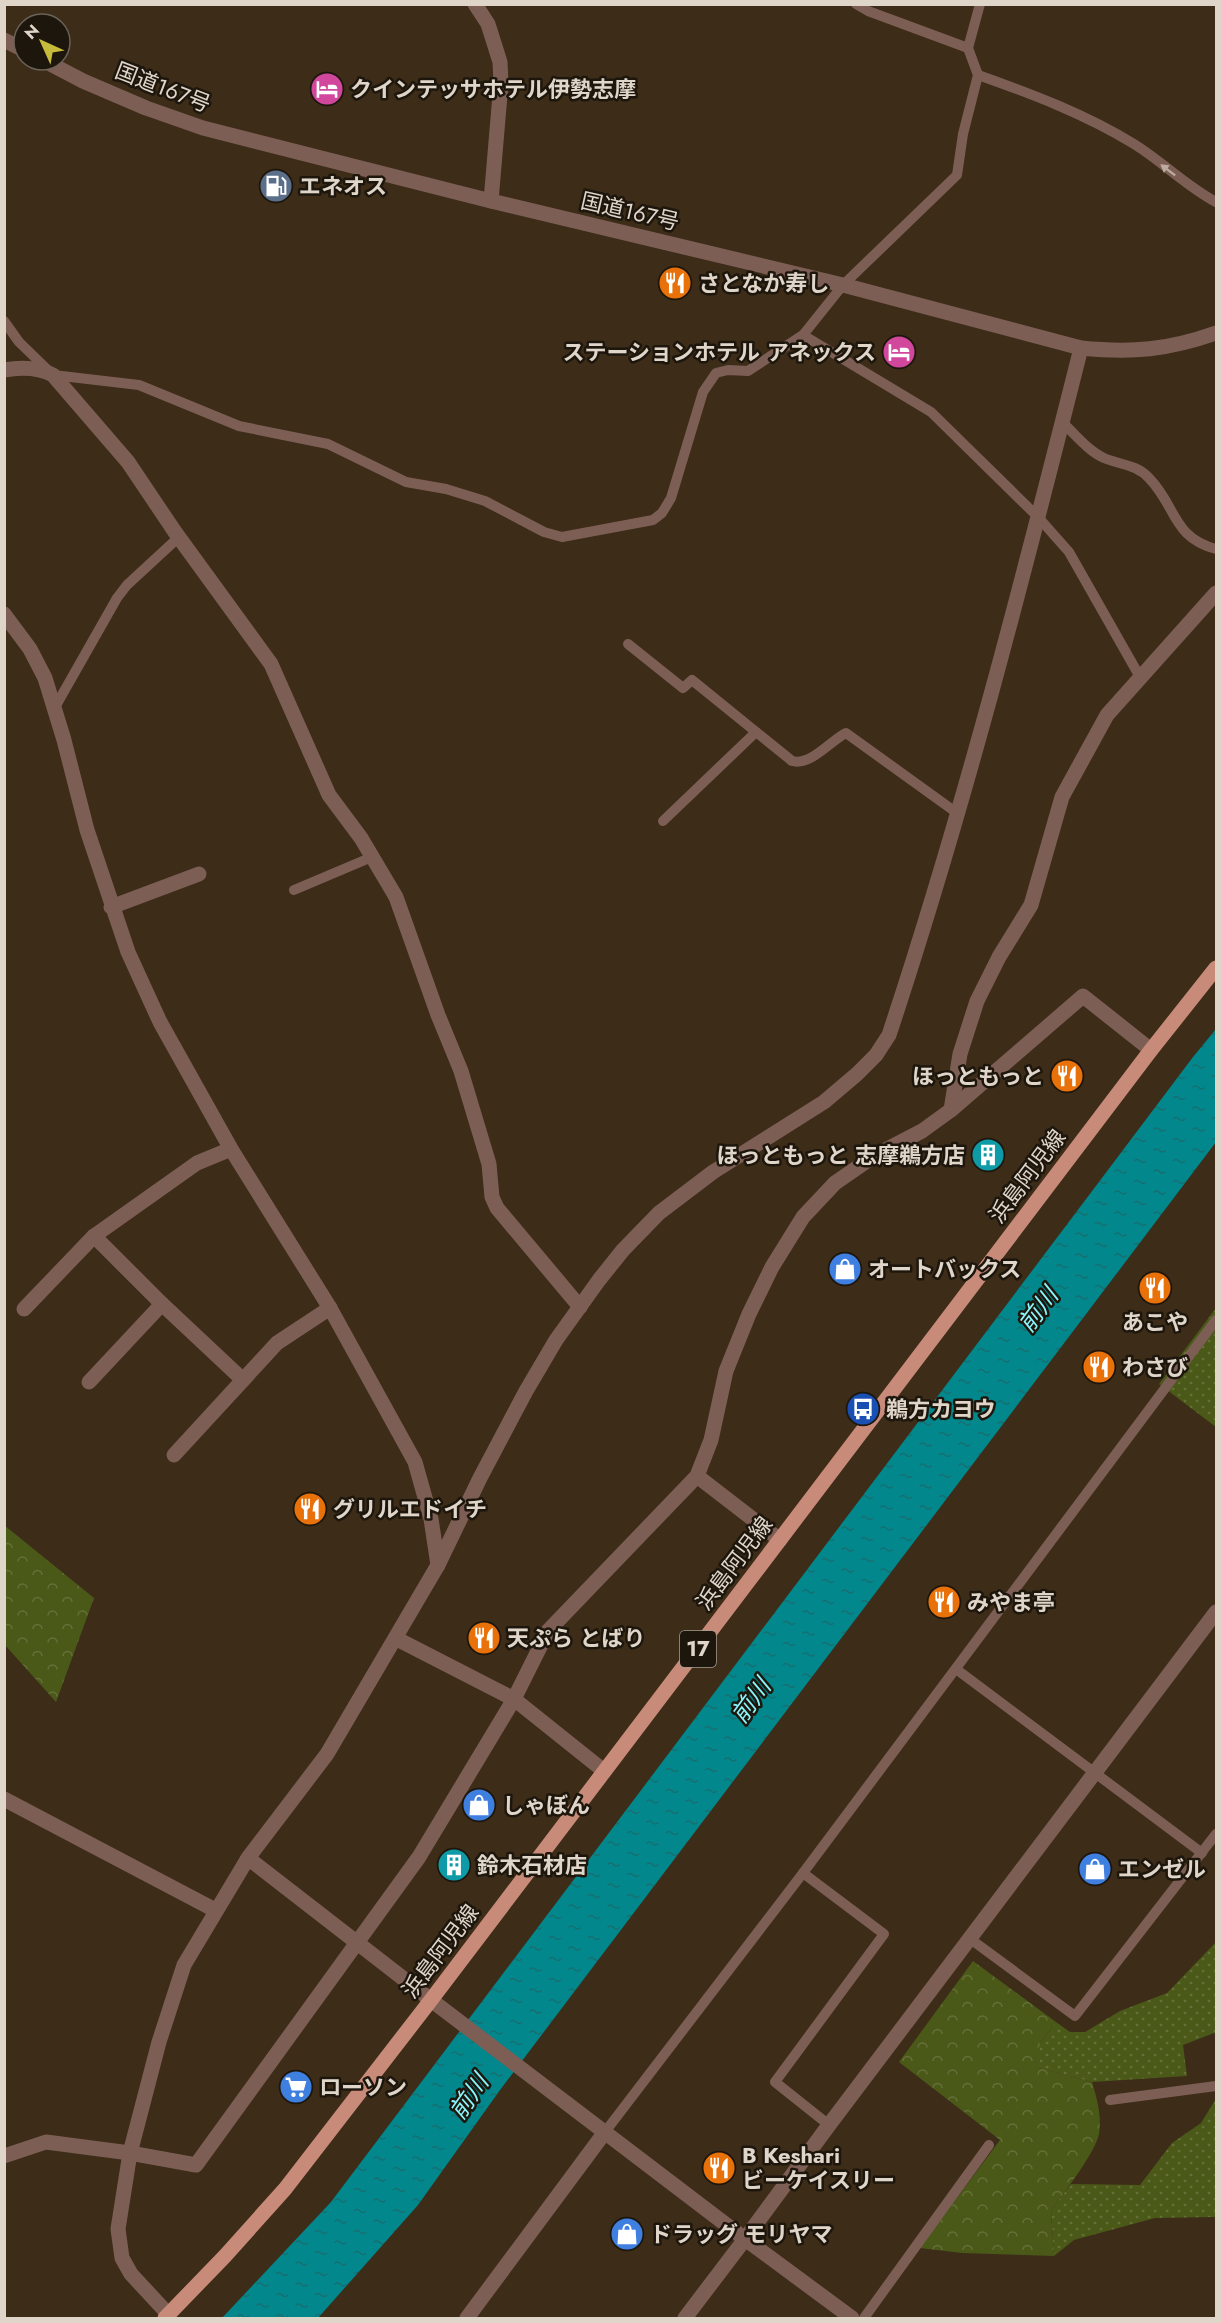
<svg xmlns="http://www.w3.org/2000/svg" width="1221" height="2323" viewBox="0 0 1221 2323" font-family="Jost,'Noto Sans JP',sans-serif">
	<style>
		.grass { fill: url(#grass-dots) }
		.forest { fill: url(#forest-crowns) }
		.water { fill: url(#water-ripples) }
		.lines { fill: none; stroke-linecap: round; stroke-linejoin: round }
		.service { stroke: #7d5e55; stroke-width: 10 }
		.minor { stroke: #7d5e55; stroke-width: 15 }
		.tertiary { stroke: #7d5e55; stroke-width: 15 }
		.primary { stroke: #c98b79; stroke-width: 15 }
		.oneway { fill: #bdaba0 }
		.labels { text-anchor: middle; stroke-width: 5; stroke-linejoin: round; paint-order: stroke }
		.shield { fill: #1d160d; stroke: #a69c91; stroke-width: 1.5 }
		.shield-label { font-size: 21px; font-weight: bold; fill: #e0d5c9 }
		.street-label { font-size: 22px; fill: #e0d5c9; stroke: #1d160d }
		.poi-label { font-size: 22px; font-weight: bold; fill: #e0d5c9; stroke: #1d160d; text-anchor: start }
		.water-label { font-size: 24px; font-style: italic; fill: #8af6fc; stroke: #1d160d }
	</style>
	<defs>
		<pattern id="grass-dots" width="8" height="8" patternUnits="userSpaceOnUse" patternTransform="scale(1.5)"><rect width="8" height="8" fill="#4a5918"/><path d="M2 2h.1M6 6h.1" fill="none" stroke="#647038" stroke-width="1.8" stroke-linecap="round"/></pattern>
		<pattern id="forest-crowns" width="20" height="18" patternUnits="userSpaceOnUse" patternTransform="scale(1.5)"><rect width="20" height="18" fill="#4a5918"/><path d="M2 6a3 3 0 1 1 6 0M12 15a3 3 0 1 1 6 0" fill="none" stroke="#647038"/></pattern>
		<pattern id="water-ripples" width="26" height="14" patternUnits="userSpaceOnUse" patternTransform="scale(1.5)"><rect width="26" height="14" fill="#01878c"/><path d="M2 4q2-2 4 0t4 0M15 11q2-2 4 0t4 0" fill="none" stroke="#186e70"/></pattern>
	</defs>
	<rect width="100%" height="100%" fill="#3c2c18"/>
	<!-- grass -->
	<g class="grass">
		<polygon points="1216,1308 1216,1427 1159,1384"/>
		<polygon points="1216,1942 1216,2035 1214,2033 1183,2045 1187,2076 1092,2082 1039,2068 1040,2043 1056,2022 1070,2032 1085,2032 1120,2011 1167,1993"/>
		<polygon points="1216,2099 1216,2217 1155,2218 1074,2240 1054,2256 1051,2210 1071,2184 1140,2185 1172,2143 1201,2123"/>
	</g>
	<!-- forest -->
	<g class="forest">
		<polygon points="4,1525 94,1598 56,1702 5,1645"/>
		<path d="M 973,1961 L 1056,2022 L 1040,2043 L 1040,2068 L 1092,2082 C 1097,2099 1102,2116 1099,2134 C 1096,2151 1063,2195 1051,2210 L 1054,2256 L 962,2253 L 920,2248 L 1000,2140 L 899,2062 Z"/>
	</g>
	<!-- water -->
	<polygon class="water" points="1216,1029 1216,1142 500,2090 418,2205 318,2318 222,2318 331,2202 1193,1057"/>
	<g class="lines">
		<!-- service -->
		<g class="service">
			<polyline points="856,4 868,11 968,48"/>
			<path d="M 978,75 C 1032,94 1085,114 1134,144 C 1163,162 1186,186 1216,202"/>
			<polyline points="4,321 19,342 53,375 139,385 239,426 328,444 406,482 446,489 485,501 544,532 562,537 653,520 662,513 671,498 703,392 716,373 728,370 748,371 803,335 843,285 957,175 963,134 978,75 968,48 980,4"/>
			<polyline points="803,335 931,412 1038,517 1069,552 1140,677"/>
			<path d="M 1062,422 C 1074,433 1088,451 1104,458 C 1120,465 1136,464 1149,478 C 1177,507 1172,537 1216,549"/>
			<path d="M 628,644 L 683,688 L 692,680 L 792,761 C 811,766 830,741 846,733 L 957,813"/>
			<polyline points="54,709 117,598 127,585 179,537"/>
			<polyline points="663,821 756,732"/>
			<polyline points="294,890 372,857"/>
			<polyline points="956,1669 1202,1853"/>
			<polyline points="803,1873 884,1934 775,2082 829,2125"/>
			<polyline points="969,1938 1075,2016 1216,1834"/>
			<polyline points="1110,2100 1216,2086"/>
			<polyline points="605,2132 803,1873 1216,1320"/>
			<polyline points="864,2318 989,2145"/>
		</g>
		<!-- minor -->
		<g class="minor">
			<polyline points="475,4 488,24 500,62 501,83 491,201"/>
			<path d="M 4,370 C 22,367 38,367 53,375 L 128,462 L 175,532 L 271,664 L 329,795 L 361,838 L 396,897 L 438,1015 L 461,1071 L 489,1164 L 492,1197 L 497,1208 L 580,1307"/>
			<polyline points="4,614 30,649 45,678 64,740 87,830 128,952 160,1022 231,1149 330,1308 415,1462 431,1519 438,1565"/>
			<polyline points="111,907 199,874"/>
			<polyline points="951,1110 960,1054 977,1001 999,957 1031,905 1062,797 1107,715 1216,593"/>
			<polyline points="94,1236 162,1304 243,1380"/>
			<polyline points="24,1309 94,1236 197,1163 231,1149"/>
			<polyline points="89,1382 162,1304"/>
			<polyline points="174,1455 277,1343 330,1308"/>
			<polyline points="697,1476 780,1540"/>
			<polyline points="397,1639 514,1699 604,1771"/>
			<polyline points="4,1799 215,1910"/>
			<polyline points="248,1858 431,2000"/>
			<polyline points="4,2156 46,2142 130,2153 196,2165 419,1857 514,1699 548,1631 697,1476 711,1440 726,1371 749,1314 772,1267 803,1217 835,1183 874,1156 922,1131 951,1110 1083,996 1151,1050"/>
			<polyline points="467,2318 605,2132"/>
			<polyline points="685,2318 745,2239 852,2318"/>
		</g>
		<!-- tertiary -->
		<g class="tertiary">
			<polyline points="4,40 24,50"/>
			<path d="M 43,60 L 83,81 L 146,108 L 203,128 L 491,201 L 843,285 L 1081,348 C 1132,353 1168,350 1216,333"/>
			<polyline points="431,2000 745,2239 829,2125 1216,1612"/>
			<path d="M 169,2315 L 131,2274 L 122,2258 L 118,2229 L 130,2153 L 159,2042 L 184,1965 L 248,1858 L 327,1754 L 438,1565 L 480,1478 L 526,1391 L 556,1340 L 599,1280 L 623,1250 L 659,1213 L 713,1172 L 824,1102 L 857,1074 L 876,1055 L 889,1035 C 964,809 1023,578 1081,348"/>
		</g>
		<!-- primary -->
		<polyline class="primary" points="165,2318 225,2256 285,2189 431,2000 1151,1050 1216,968"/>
	</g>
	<!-- one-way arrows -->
	<defs><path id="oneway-solid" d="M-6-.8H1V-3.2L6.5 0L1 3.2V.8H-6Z" transform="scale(1.5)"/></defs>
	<use class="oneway" href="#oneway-solid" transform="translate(1168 170) rotate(-143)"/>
	<!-- icons -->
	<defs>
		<symbol id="hotel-disc" viewBox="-11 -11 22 22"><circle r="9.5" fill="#d1479c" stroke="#1d160d"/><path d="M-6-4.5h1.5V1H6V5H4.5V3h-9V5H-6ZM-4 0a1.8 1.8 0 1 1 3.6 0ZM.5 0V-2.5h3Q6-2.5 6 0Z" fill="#fff"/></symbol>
		<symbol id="fuel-disc" viewBox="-11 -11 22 22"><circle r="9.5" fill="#5c6f8a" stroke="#1d160d"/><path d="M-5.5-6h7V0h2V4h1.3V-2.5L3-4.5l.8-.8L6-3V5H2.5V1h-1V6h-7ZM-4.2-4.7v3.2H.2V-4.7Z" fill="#fff"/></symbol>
		<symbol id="restaurant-disc" viewBox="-11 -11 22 22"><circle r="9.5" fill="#e8710a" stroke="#1d160d"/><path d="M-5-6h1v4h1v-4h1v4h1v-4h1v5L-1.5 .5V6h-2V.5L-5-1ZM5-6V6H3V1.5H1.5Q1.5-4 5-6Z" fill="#fff"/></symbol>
		<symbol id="building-disc" viewBox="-11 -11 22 22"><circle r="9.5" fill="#0f9aa8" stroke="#1d160d"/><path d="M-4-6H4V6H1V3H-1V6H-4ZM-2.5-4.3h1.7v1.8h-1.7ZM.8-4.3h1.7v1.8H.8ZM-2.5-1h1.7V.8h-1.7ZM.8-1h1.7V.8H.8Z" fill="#fff"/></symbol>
		<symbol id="shop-disc" viewBox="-11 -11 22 22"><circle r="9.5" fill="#3f7fe0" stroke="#1d160d"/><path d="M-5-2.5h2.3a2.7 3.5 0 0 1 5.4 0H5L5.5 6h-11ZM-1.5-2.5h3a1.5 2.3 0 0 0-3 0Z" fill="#fff"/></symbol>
		<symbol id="bus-disc" viewBox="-11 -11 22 22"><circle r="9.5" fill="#1a4fb4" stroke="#1d160d"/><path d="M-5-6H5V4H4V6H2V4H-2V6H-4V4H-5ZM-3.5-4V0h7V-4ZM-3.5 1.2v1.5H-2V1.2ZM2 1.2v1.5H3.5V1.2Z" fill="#fff"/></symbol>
		<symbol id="supermarket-disc" viewBox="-11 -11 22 22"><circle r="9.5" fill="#3f7fe0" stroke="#1d160d"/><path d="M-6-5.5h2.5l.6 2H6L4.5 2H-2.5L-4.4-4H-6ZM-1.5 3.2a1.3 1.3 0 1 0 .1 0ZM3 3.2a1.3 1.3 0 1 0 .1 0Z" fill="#fff"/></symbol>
	</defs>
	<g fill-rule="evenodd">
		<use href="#hotel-disc" x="308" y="70" width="38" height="38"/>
		<use href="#fuel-disc" x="257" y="167" width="38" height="38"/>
		<use href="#restaurant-disc" x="656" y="264" width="38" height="38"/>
		<use href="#hotel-disc" x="880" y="333" width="38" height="38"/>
		<use href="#restaurant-disc" x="1048" y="1057" width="38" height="38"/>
		<use href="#building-disc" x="969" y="1136" width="38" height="38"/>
		<use href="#shop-disc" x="826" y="1250" width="38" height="38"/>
		<use href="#restaurant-disc" x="1136" y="1269" width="38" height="38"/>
		<use href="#restaurant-disc" x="1080" y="1348" width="38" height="38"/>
		<use href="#bus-disc" x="844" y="1390" width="38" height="38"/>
		<use href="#restaurant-disc" x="291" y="1490" width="38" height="38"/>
		<use href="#restaurant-disc" x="925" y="1583" width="38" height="38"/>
		<use href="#restaurant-disc" x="465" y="1619" width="38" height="38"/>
		<use href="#shop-disc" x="460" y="1786" width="38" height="38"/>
		<use href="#building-disc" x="435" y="1846" width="38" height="38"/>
		<use href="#shop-disc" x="1076" y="1850" width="38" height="38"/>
		<use href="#supermarket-disc" x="277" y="2068" width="38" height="38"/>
		<use href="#restaurant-disc" x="700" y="2149" width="38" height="38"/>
		<use href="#shop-disc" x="608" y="2215" width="38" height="38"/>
	</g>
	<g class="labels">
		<!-- shield labels -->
		<rect class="shield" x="680" y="1631" width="36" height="36" rx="4.5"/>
		<g class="shield-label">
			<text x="698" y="1656">17</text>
		</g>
		<!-- street labels -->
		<g class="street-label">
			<text transform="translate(163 87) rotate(21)" y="8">国道167号</text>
			<text transform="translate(630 211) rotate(13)" y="8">国道167号</text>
			<text transform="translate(1027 1176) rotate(-53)" y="8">浜島阿児線</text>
			<text transform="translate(734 1563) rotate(-53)" y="8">浜島阿児線</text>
			<text transform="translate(440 1951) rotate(-53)" y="8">浜島阿児線</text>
		</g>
		<!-- poi labels -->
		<g class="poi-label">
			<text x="350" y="97">クインテッサホテル伊勢志摩</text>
			<text x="299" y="194">エネオス</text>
			<text x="698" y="291">さとなか寿し</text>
			<text x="876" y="360" text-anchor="end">ステーションホテル アネックス</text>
			<text x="1044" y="1084" text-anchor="end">ほっともっと</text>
			<text x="965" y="1163" text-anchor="end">ほっともっと 志摩鵜方店</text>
			<text x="868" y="1277">オートバックス</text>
			<text x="1155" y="1330" text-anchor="middle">あこや</text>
			<text x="1122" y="1375">わさび</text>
			<text x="886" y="1417">鵜方カヨウ</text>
			<text x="333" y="1517">グリルエドイチ</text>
			<text x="967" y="1610">みやま亭</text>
			<text x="507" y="1646">天ぷら とばり</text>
			<text x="502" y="1813">しゃぼん</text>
			<text x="477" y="1873">鈴木石材店</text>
			<text x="1118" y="1877">エンゼル</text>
			<text x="319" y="2095">ローソン</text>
			<text x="742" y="2163">B Keshari<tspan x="742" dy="25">ビーケイスリー</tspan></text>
			<text x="650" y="2242">ドラッグ モリヤマ</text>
		</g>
		<!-- water labels -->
		<g class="water-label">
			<text transform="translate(1038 1310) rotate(-53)" y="8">前川</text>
			<text transform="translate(751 1701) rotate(-54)" y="8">前川</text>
			<text transform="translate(469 2097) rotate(-55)" y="8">前川</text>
		</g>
	</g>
	<!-- border -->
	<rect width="1221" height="2323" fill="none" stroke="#e0d5c9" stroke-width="12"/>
	<!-- north arrow -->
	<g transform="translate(42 42) rotate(315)"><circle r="28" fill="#1d160d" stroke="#6b6258" stroke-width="1.5"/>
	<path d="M0-4.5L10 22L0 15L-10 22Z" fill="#c7bb3b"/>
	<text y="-9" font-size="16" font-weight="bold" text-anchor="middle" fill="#e0d5c9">N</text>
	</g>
</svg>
